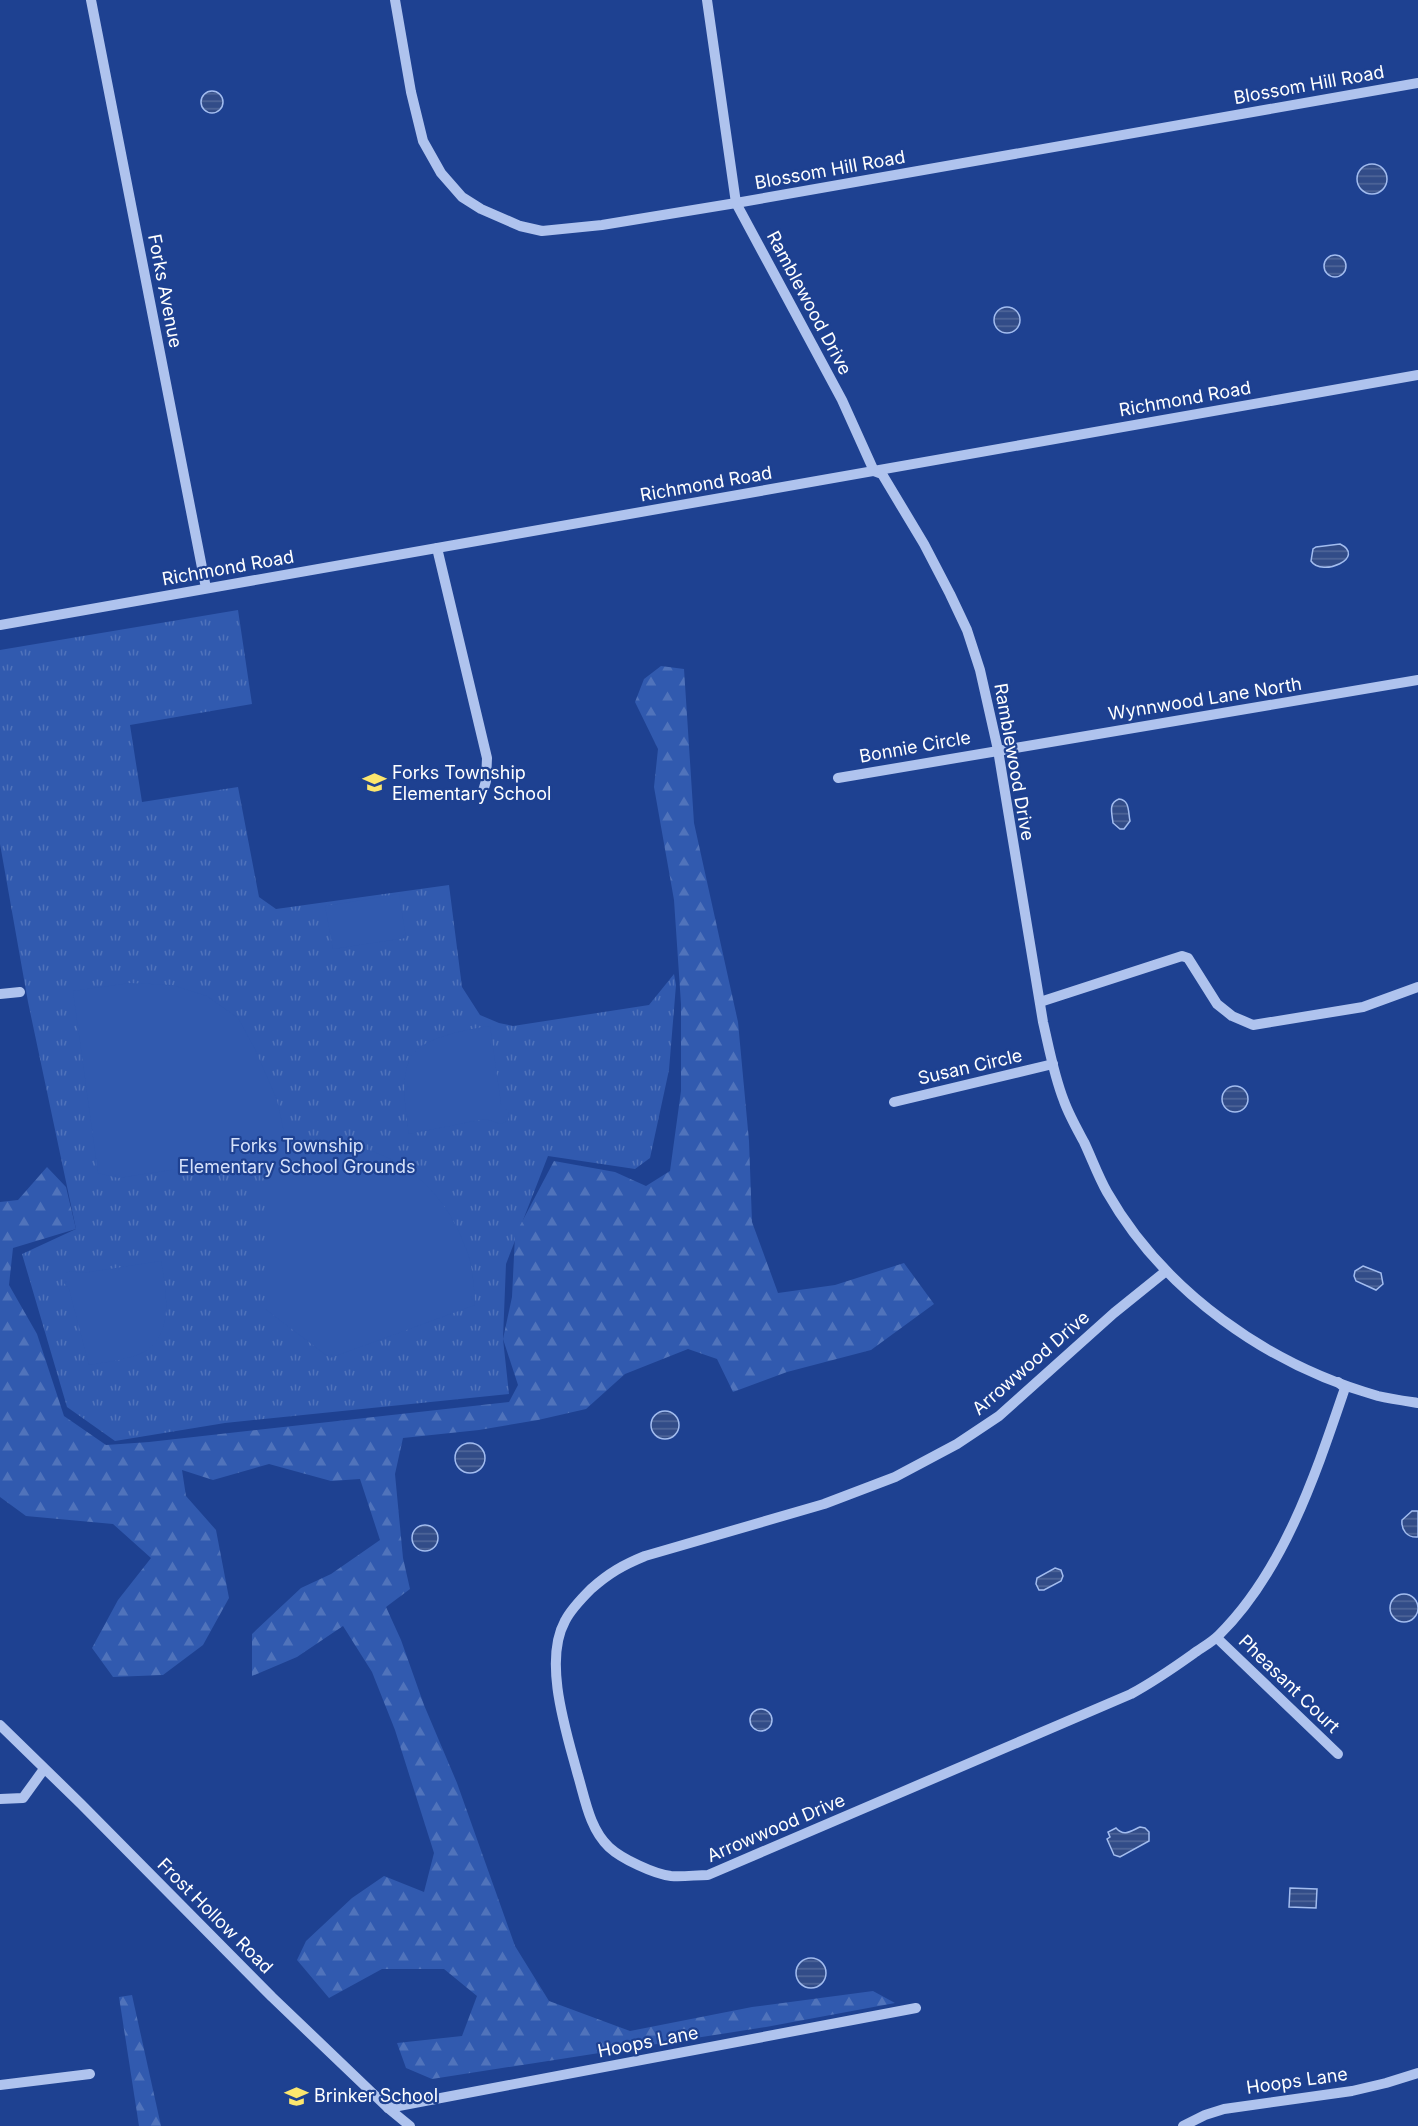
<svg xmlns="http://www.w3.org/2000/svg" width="1418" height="2126" viewBox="0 0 1418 2126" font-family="Inter,sans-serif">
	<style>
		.grass { fill: url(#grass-tufts) }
		.forest { fill: url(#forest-firs) }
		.pitch { fill: #315aaf }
		.water { fill: url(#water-rules); stroke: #a2bcef; stroke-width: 1.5 }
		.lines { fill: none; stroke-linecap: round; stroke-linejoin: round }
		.minor { stroke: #afc3ee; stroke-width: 10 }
		.labels { text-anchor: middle; stroke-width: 4.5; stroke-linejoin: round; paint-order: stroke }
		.street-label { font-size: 18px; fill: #fff; stroke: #1e4191 }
		.poi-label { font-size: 18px; fill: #fff; stroke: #1e4191; text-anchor: start }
		.park-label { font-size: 18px; fill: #d5e1fa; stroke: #1e4191 }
	</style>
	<defs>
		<pattern id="grass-tufts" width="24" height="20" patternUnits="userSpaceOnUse" patternTransform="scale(1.5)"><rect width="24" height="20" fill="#315aaf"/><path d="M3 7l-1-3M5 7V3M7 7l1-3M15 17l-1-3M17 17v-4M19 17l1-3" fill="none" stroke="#5073bb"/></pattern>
		<pattern id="forest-firs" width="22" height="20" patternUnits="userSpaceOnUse" patternTransform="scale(1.5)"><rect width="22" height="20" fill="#315aaf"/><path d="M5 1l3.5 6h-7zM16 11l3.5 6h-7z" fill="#5073bb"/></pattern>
		<pattern id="water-rules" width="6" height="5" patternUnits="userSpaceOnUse" patternTransform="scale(1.5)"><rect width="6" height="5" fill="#324c88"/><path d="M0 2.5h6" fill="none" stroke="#51679a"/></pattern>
	</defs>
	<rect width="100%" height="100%" fill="#1e4191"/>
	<!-- grass -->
	<polygon class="grass" points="238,610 252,704 130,725 142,802 238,787 259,897 276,909 449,885 462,987 480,1015 499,1023 513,1026 649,1005 674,974 676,985 669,1070 650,1158 635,1169 548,1156 506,1264 503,1339 509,1394 225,1423 115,1441 67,1407 22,1254 76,1229 28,1002 0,844 0,650"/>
	<!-- forest -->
	<g class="forest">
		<polygon points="661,666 684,669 694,823 738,1022 749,1141 752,1222 778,1293 835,1285 904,1263 934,1304 871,1350 787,1372 733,1392 717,1359 688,1349 625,1374 586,1409 538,1420 479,1430 403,1438 395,1474 403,1558 410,1589 386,1607 401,1640 424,1705 457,1783 515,1946 549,2001 630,2031 752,2007 873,1991 895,2003 766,2027 432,2079 406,2068 397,2043 462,2036 477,1996 444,1969 382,1969 329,1998 297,1960 306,1941 352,1898 384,1876 424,1892 434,1853 395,1730 372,1672 343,1626 297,1657 252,1676 252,1634 301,1588 331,1574 380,1540 360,1479 331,1481 269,1464 213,1480 182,1470 186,1496 216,1530 229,1598 203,1645 163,1675 113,1677 92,1648 118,1600 151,1558 113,1524 26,1516 0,1497 0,1202 18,1200 47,1167 66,1187 76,1229 13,1248 9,1285 37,1334 64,1416 106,1445 149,1442 509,1402 518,1385 503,1339 512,1297 515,1235 554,1161 615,1172 646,1186 670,1171 681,1091 681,1004 674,900 654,787 658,749 635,702 644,679"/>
		<polygon points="132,1995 161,2126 139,2126 119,1997"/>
	</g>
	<!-- pitch -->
	<g class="pitch">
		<polygon points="399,894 406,938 333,949 325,906"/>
		<path d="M 130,983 L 172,985 L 207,996 L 238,1018 L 255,1049 L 277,1100 L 287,1146 C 370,1131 439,1171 467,1251 C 473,1268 474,1287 475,1305 L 330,1358 L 265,1309 L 265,1156 L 118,1178 L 98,1173 L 73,991 Z"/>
		<path d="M 490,1026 L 501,1104 L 509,1113 L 508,1121 L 501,1124 L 485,1119 L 409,1134 C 406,1111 399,1076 412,1055 C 424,1037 469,1029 490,1026 Z"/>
		<path d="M 161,1261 C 166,1289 175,1334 144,1352 C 128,1360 106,1362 89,1365 L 69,1289 L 64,1283 L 64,1275 L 69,1271 L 83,1273 Z"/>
	</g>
	<!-- water -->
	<g class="water">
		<circle cx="212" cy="102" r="11"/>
		<circle cx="1372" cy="179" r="15"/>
		<circle cx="1335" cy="266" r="11"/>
		<circle cx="1007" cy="320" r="13"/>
		<path d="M 1340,544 C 1367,557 1322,578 1311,561 L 1313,549 L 1316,547 Z"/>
		<path d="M 1119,799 C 1130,800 1128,812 1130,821 L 1124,829 L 1120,829 L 1113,823 C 1112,813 1108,803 1119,799 Z"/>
		<circle cx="1235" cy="1099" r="13"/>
		<polygon points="1363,1266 1381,1273 1383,1284 1376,1290 1356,1281 1354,1276 1355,1271"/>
		<circle cx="665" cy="1425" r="14"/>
		<circle cx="470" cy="1458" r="15"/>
		<path d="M 1412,1511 L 1418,1511 L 1418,1537 C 1407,1538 1401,1530 1402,1520 Z"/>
		<circle cx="425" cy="1538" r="13"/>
		<polygon points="1055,1568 1061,1570 1063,1576 1061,1581 1044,1590 1039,1590 1036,1584 1037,1578"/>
		<circle cx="1404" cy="1608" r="14"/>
		<circle cx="761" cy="1720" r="11"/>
		<path d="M 1140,1827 L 1145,1828 L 1149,1832 L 1149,1841 L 1120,1857 L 1114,1855 L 1107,1839 L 1110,1837 L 1108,1832 L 1116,1828 C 1124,1837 1131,1831 1140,1827 Z"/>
		<polygon points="1290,1888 1317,1889 1316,1908 1289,1907"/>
		<circle cx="811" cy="1973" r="15"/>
	</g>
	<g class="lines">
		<!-- minor -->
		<g class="minor">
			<polyline points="91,0 206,588"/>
			<polyline points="395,0 411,92 423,141 441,173 462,197 481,209 520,226 542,231 602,225 736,203 1418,83"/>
			<path d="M 707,0 L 736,203 L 842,400 L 874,471 L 882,474 L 924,544 L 950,594 L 967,630 L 980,670 L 998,750 L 1043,1022 C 1049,1048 1054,1076 1064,1101 C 1069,1115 1077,1129 1084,1142 C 1092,1159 1098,1176 1107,1192 C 1164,1292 1268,1365 1378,1396 C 1391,1399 1405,1401 1418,1403"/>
			<polyline points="437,548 487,758 486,781 483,791"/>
			<polyline points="0,625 1418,375"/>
			<polyline points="838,778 1418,680"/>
			<polyline points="0,994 20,992"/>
			<polyline points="1040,1002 1182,956 1188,958 1217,1004 1232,1016 1253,1025 1363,1007 1418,987"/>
			<polyline points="894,1102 1053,1064"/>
			<path d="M 1166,1271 L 1114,1313 L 999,1416 L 957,1444 L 895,1477 L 824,1504 L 645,1556 C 623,1565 609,1573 591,1589 C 582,1598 571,1609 565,1621 C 543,1661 566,1731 577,1772 C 585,1798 589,1828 609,1847 C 622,1859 654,1874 671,1876 C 683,1877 696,1875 708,1875 L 1131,1694 C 1153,1682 1172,1669 1193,1654 C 1201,1648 1211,1643 1219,1635 C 1284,1571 1316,1473 1345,1388 L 1338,1382"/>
			<polyline points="1217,1638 1338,1754"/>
			<polyline points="0,1725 81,1804 272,1997 388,2108 410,2126"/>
			<polyline points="0,1799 23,1798 44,1769"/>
			<polyline points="0,2085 90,2074"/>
			<polyline points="388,2108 916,2008"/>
			<polyline points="1183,2126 1205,2115 1224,2109 1352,2091 1386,2083 1418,2073"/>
		</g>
	</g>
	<!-- icons -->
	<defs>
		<symbol id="school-bare" viewBox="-9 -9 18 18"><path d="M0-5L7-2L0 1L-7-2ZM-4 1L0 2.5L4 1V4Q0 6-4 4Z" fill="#fce66e" stroke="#1e4191" stroke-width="2.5" paint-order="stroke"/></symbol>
	</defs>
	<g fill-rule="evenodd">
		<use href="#school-bare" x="358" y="766" width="33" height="33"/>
		<use href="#school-bare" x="280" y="2080" width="33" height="33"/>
	</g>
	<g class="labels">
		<!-- street labels -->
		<g class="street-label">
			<text transform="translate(1309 85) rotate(-10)" y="6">Blossom Hill Road</text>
			<text transform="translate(830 170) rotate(-10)" y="6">Blossom Hill Road</text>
			<text transform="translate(165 291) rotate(79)" y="6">Forks Avenue</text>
			<text transform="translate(809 303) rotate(62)" y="6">Ramblewood Drive</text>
			<text transform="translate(1185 399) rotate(-10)" y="6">Richmond Road</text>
			<text transform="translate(706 484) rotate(-10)" y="6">Richmond Road</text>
			<text transform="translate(228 568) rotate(-10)" y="6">Richmond Road</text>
			<text transform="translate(1205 699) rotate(-9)" y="6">Wynnwood Lane North</text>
			<text transform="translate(915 747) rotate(-10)" y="6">Bonnie Circle</text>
			<text transform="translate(1014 762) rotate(80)" y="6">Ramblewood Drive</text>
			<text transform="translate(970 1067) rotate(-13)" y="6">Susan Circle</text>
			<text transform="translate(1031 1363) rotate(-41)" y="6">Arrowwood Drive</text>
			<text transform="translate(1289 1684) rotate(44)" y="6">Pheasant Court</text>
			<text transform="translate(776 1828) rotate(-23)" y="6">Arrowwood Drive</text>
			<text transform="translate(215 1916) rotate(45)" y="6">Frost Hollow Road</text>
			<text transform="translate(648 2042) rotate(-11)" y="6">Hoops Lane</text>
			<text transform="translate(1297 2081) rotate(-8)" y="6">Hoops Lane</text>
		</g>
		<!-- poi labels -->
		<g class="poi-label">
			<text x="392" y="779">Forks Township<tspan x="392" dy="21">Elementary School</tspan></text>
			<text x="314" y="2102">Brinker School</text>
		</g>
		<!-- park labels -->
		<g class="park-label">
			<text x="297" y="1152">Forks Township<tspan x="297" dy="21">Elementary School Grounds</tspan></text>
		</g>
	</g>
</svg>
